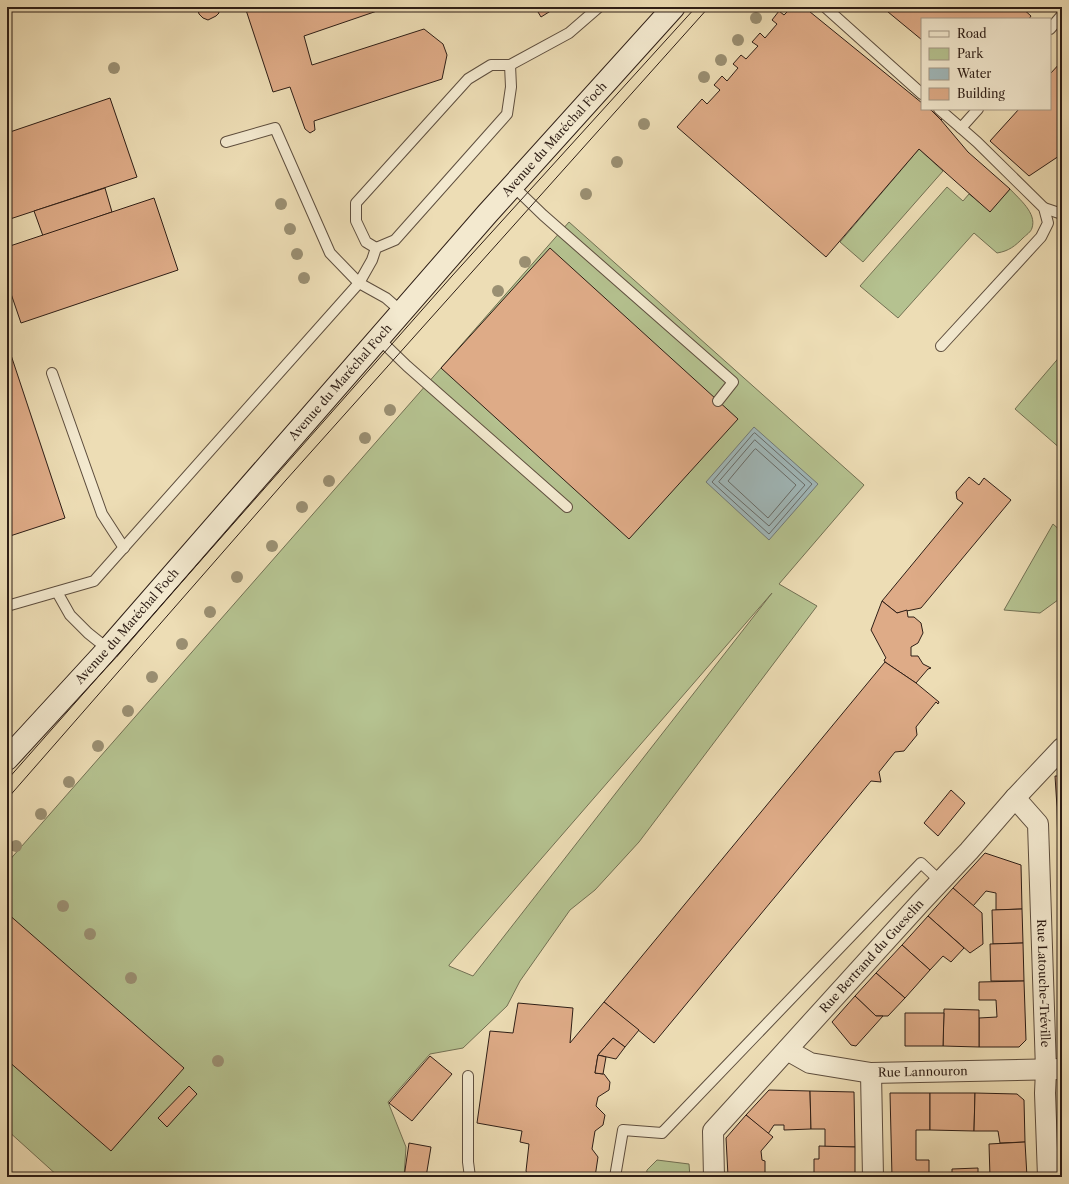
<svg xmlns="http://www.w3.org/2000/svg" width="1069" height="1184" viewBox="0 0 1069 1184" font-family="'Libre Caslon Text',serif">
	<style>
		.green { fill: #b5c290; stroke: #727053; fill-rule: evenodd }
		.water { fill: #a0b8ba; stroke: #727a78 }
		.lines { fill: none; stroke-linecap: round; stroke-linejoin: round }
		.shore { stroke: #676b68; stroke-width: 1 }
		.building { fill: #deab87; stroke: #2e1e16 }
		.service-casing { stroke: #5e4e3e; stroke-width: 12 }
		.minor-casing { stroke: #5e4e3e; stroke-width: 22 }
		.secondary-casing { stroke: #2e1e16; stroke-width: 24 }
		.service { stroke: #f3e9cf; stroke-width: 10 }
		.minor { stroke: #f3e9cf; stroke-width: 20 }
		.secondary { stroke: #f3e9cf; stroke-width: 22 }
		.tram { stroke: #2e1e16; stroke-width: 1 }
		.tree { fill: #9a8f72 }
		.labels { text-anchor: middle; stroke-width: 4; stroke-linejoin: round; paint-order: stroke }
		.street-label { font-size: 12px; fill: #2e1e16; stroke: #f3e9cf }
	</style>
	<rect width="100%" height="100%" fill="#edddb5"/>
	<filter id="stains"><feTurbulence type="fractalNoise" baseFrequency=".005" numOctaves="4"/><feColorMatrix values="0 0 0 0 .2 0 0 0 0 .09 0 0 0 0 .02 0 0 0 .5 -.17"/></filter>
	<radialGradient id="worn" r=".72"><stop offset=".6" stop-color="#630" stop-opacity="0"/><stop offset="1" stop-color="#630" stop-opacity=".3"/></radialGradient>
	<!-- green -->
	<g class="green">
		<polygon points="919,149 943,171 863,262 840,242"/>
		<path d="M 947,187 L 963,201 L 969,194 L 990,211 L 1010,189 C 1019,199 1037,213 1032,228 C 1031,232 1026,235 1023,238 C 1015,246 1009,251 997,253 L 974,233 L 898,318 L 860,286 Z"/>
		<path d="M 569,222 L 864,485 L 779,584 L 817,606 L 639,842 L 595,890 L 570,910 L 520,981 L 507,1006 L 463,1048 L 430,1054 L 388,1102 L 406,1147 L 404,1177 L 59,1177 L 7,1130 L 7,863 ZM 772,593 L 473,976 L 449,966 L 449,965 Z"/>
		<polygon points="1062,354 1062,450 1015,409"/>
		<polygon points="1053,524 1062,532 1062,597 1040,613 1004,610"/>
		<polygon points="657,1160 689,1164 690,1177 646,1177 647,1170"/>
	</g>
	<!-- water -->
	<polygon class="water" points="754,427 818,484 769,540 706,482"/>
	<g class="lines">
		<!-- shore -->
		<g class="shore">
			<polygon points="755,433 812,484 769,534 712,482 753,434"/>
			<polygon points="755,440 805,485 769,526 719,482"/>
			<polygon points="756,449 796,485 768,518 728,481 754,450"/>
		</g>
	</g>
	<!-- building -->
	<g class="building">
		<polygon points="197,7 218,7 219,13 216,16 208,20 203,18 199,14"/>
		<polygon points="245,7 375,7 377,11 304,36 312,65 424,29 443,44 447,55 442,79 314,121 315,130 310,133 305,129 290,87 273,92"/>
		<polygon points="535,7 557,7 541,17"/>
		<polygon points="792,7 804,7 922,103 922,109 929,109 931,110 941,120 968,152 1010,189 990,212 919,149 826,257 677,127 702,99 707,104 720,90 714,85 722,76 727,81 738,68 733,64 741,55 746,59 758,46 752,42 760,33 765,38 777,24 772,20 779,11 784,15"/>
		<polygon points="882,7 1021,7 1031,16 1029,19 922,19 922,40"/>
		<polygon points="1062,61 1062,154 1029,176 990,141 1019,109 1050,109 1050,74"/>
		<polygon points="110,98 137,177 7,220 7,133"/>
		<polygon points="932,109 950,109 941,120 931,110"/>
		<polygon points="105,188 112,212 43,236 34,211"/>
		<polygon points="154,198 178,270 21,323 7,282 7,247"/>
		<polygon points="550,248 738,419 629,539 441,368"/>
		<polygon points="7,343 65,518 7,537"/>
		<polygon points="969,477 979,485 984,478 1011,500 921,608 897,613 882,601 963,503 957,499 956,492"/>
		<polygon points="882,601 897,613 907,610 908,617 914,617 921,623 923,633 918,643 911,647 911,656 918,656 923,664 931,668 928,669 916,683 885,662 884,660 886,658 871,630"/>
		<polygon points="885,662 916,683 939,702 938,704 936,702 916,727 917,735 904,751 895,752 879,772 881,782 871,781 654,1043 604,1002"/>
		<polygon points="1055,776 1062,776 1062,807 1057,807"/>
		<polygon points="951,790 965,803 938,836 924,823"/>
		<polygon points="1057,807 1062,807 1062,853 1058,853"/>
		<polygon points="985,853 1021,865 1022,909 996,910 996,893 986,891 973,906 953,888"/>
		<polygon points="1058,853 1062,853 1062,881 1059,881"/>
		<polygon points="1059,881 1062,881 1062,910 1060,910"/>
		<polygon points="953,888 982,913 983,944 970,953 928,916"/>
		<polygon points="1022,909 1023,943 993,944 992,910"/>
		<polygon points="1060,910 1062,910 1062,938 1061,938"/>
		<polygon points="7,913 184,1068 111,1151 7,1060"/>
		<polygon points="928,916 964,948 951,962 943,956 930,970 902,945"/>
		<rect x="1061" y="938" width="1" height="29"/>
		<polygon points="1023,943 1024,981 991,981 990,944"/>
		<polygon points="902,945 930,970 905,998 876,973"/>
		<polygon points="876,973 905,998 888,1016 876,1016 855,996"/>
		<polygon points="1024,981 1026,1040 1019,1047 979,1047 979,1018 997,1017 996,1000 979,1000 979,982"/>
		<polygon points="855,996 876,1016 883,1016 856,1046 851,1045 832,1022"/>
		<polygon points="604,1002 639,1030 625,1047 613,1038 598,1055 595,1073 604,1074 610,1082 609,1090 598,1097 596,1106 605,1115 603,1125 595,1131 592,1149 598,1157 595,1177 529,1177 526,1171 529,1144 520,1142 522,1131 477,1123 490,1031 513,1033 518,1003 573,1008 570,1043"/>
		<polygon points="944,1009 979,1010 979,1047 943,1046"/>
		<polygon points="905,1013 944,1013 943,1046 905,1046"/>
		<polygon points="613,1038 625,1047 616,1059 598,1055"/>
		<polygon points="598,1055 606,1057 603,1074 595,1073"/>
		<polygon points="430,1056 452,1074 412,1121 389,1103"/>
		<polygon points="189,1086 197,1094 167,1127 158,1118"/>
		<polygon points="769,1090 810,1091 811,1129 784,1130 784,1125 774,1125 768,1134 746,1115"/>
		<polygon points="810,1091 854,1092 855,1147 825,1147 825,1129 811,1129"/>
		<polygon points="890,1093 930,1093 930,1130 916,1130 916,1160 929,1160 929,1177 892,1177"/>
		<polygon points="930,1093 975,1093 974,1131 930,1130"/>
		<polygon points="975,1093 1017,1094 1024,1100 1025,1142 1000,1143 998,1131 974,1131"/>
		<polygon points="746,1115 773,1137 761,1151 762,1160 765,1161 765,1175 728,1176 726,1138"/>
		<polygon points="1025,1142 1027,1177 990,1177 989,1144"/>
		<polygon points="409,1143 431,1147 426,1177 404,1177"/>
		<polygon points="819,1146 855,1147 855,1177 814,1177 814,1159 819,1159"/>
		<polygon points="978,1168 978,1177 952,1177 952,1169"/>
		<polygon points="765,1175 765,1177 728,1176"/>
	</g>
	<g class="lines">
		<defs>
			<g id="service">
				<polyline points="825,7 922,94"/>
				<polyline points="1050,29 1062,15"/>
				<polyline points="939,109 961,128 978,109"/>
				<polyline points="226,142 275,128 330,253 359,283 386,298 402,312"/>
				<polyline points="513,186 543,215 733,382 718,401"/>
				<polyline points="1044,208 1062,214"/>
				<polyline points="376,248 366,242 356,221 356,203 468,79 491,65 510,65 569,33 599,7"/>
				<polyline points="378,338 407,366 567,507"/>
				<polyline points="941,346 1041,237 1048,223 1044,208 977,142 961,128"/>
				<polyline points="52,373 102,514 124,548"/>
				<polyline points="57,592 70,615 88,633 108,649"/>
				<polyline points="7,606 94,581 359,283 372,260 376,248 395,240 507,114 511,87 510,65"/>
				<polyline points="468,1076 468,1162 470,1177"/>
				<polyline points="615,1177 623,1130 662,1133 921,863 940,881"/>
			</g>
			<g id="minor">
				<path id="s1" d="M 1015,798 L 1038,824 L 1046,1070 L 1045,1093 L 1048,1177"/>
				<path id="s2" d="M 787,1050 L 810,1063 L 871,1073 L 1062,1069"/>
				<polyline points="871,1073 873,1177"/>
				<path id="s3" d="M 714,1177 L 713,1131 L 921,902 L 969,851 L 1015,798 L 1062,748"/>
			</g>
			<g id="secondary">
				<path id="s4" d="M 7,759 L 108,649 L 487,214 L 674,7"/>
			</g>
		</defs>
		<!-- service casing -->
		<use href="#service" class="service-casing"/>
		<!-- minor casing -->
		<use href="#minor" class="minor-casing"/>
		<!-- secondary casing -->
		<use href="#secondary" class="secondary-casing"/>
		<!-- service -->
		<use href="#service" class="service"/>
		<!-- minor -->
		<use href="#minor" class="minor"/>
		<!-- secondary -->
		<use href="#secondary" class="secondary"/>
		<!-- tram -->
		<g class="tram">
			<polyline points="7,780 452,276 696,7"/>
			<polyline points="7,799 286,480 709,7"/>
		</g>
	</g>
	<!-- trees -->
	<g class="tree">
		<circle cx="756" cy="18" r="6"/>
		<circle cx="738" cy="40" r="6"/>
		<circle cx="721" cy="60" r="6"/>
		<circle cx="114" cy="68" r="6"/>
		<circle cx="704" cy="77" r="6"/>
		<circle cx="644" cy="124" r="6"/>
		<circle cx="617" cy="162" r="6"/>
		<circle cx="586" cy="194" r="6"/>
		<circle cx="281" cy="204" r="6"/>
		<circle cx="290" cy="229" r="6"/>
		<circle cx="297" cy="254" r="6"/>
		<circle cx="525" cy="262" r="6"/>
		<circle cx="304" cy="278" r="6"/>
		<circle cx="498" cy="291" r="6"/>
		<circle cx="390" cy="410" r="6"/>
		<circle cx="365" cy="438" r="6"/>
		<circle cx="329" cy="481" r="6"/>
		<circle cx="302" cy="507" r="6"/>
		<circle cx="272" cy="546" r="6"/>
		<circle cx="237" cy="577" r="6"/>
		<circle cx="210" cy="612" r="6"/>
		<circle cx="182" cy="644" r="6"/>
		<circle cx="152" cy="677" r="6"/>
		<circle cx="128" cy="711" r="6"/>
		<circle cx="98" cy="746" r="6"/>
		<circle cx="69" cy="782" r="6"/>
		<circle cx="41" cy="814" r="6"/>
		<circle cx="16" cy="846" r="6"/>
		<circle cx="63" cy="906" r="6"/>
		<circle cx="90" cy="934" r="6"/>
		<circle cx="131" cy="978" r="6"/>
		<circle cx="218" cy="1061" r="6"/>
	</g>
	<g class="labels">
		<!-- street labels -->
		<g class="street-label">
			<text dy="4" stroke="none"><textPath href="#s4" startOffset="827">Avenue du Maréchal Foch</textPath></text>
			<text dy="4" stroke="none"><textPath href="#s4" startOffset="503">Avenue du Maréchal Foch</textPath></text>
			<text dy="4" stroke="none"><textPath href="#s4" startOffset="179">Avenue du Maréchal Foch</textPath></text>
			<text dy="4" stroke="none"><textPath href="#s3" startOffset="282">Rue Bertrand du Guesclin</textPath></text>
			<text dy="4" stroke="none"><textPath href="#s1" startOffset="194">Rue Latouche-Tréville</textPath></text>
			<text dy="4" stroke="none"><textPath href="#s2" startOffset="140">Rue Lannouron</textPath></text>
		</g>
	</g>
	<!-- margin -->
	<rect width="1069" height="1184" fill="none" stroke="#edddb5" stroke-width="24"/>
	<rect x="8" y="8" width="1053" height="1168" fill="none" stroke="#2e1e16" stroke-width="2"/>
	<rect x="12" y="12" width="1045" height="1160" fill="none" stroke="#2e1e16"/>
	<!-- legend -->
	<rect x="921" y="18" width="130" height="92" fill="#f3e9cf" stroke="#a49885"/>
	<rect x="929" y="31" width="20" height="6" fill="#f3e9cf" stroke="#a49885"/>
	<text x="957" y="38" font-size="12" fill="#2e1e16">Road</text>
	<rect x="929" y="48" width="20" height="12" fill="#b5c290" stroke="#a49885"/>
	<text x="957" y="58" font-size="12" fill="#2e1e16">Park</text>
	<rect x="929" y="68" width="20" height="12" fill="#a0b8ba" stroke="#a49885"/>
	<text x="957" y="78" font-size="12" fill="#2e1e16">Water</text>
	<rect x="929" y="88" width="20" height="12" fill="#deab87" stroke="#a49885"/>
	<text x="957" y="98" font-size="12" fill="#2e1e16">Building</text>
	<rect width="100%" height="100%" filter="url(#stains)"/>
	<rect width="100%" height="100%" fill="url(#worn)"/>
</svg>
